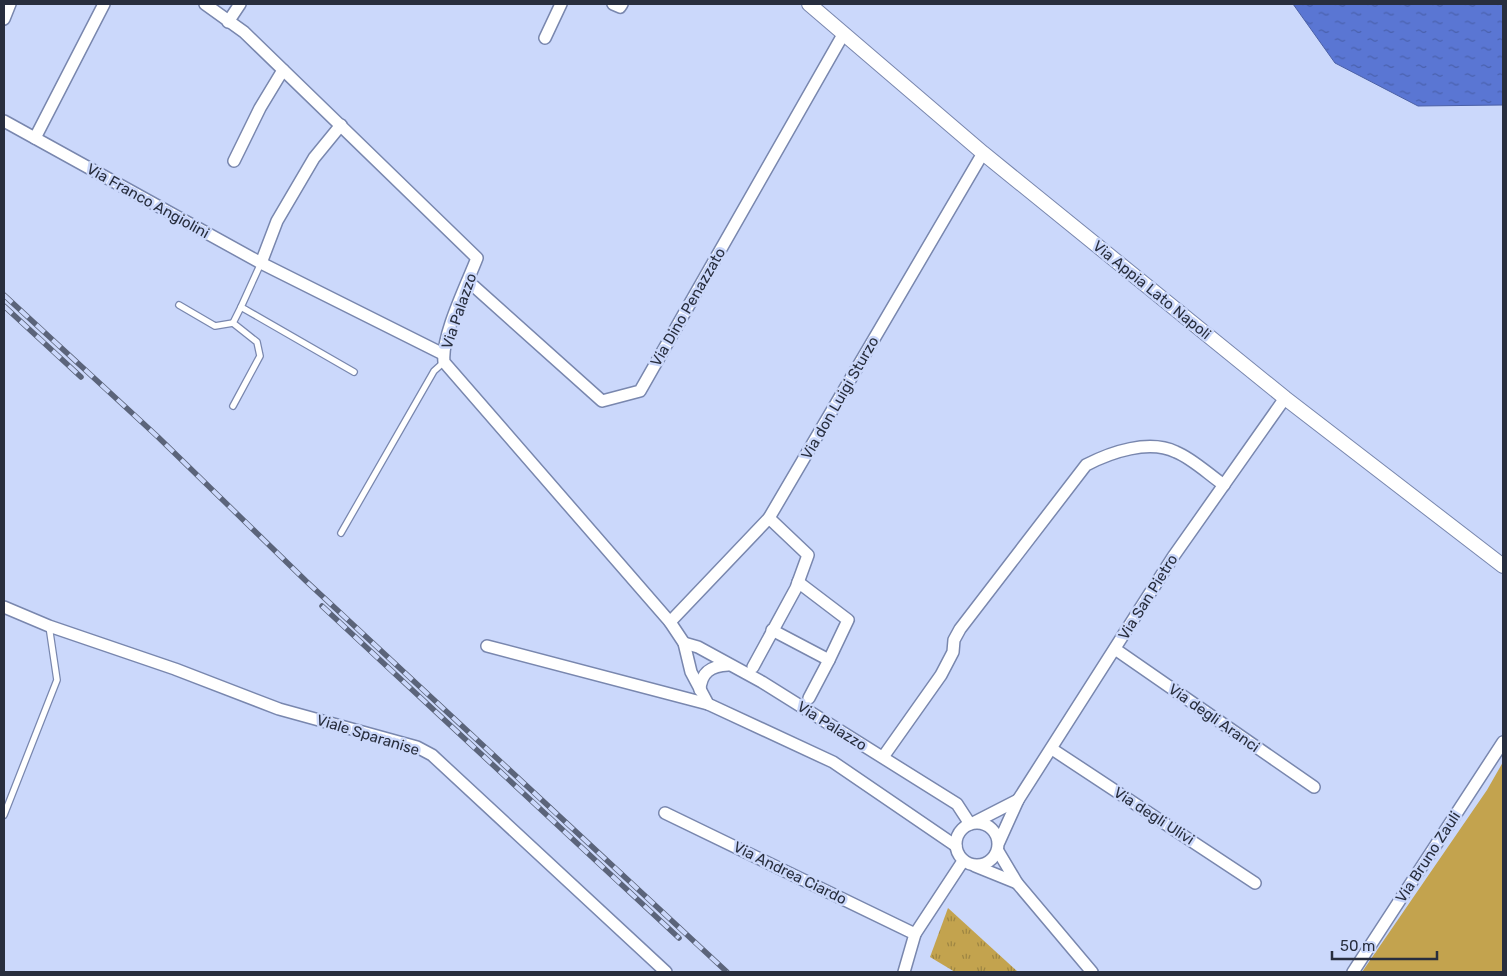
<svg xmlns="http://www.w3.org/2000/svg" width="1507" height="976" viewBox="0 0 1507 976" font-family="Rubik,sans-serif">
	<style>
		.park { fill: url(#park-tufts) }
		.pitch { fill: #c3a34e }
		.water { fill: url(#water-ripples); stroke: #4b60a6 }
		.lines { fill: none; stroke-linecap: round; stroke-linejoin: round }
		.service-casing { stroke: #7987ae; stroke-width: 8 }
		.minor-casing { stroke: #7987ae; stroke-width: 14 }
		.tertiary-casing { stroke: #7987ae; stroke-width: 16 }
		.service { stroke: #fff; stroke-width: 5.5 }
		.minor { stroke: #fff; stroke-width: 11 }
		.tertiary { stroke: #fff; stroke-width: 14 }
		.rail-casing { stroke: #5b647a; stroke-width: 5.5 }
		.rail { stroke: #cbd8fb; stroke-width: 4; stroke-dasharray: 11; stroke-linecap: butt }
		.labels { text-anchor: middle; stroke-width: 5; stroke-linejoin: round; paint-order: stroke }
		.street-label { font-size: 15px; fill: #282e3e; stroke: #cbd8fb }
	</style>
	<defs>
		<pattern id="park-tufts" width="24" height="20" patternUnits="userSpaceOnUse" patternTransform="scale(1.25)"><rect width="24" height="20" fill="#c3a34e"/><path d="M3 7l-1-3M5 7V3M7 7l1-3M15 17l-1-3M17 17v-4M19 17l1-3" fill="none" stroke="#9e8542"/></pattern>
		<pattern id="water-ripples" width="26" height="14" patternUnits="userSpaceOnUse" patternTransform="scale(1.25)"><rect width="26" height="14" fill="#5a76d3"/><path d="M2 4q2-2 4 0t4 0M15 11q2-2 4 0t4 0" fill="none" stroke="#4a61ad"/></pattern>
	</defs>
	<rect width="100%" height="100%" fill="#cbd8fb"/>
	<!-- park -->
	<polygon class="park" points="948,908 1018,972 955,972 930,957"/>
	<!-- pitch -->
	<polygon class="pitch" points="1503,762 1503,972 1362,972 1487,790"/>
	<!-- water -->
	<polygon class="water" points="1293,4 1503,4 1503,105 1418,106 1335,63"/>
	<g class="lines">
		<defs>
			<g id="service">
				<polyline points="261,263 241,307 354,372"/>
				<polyline points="179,305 215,326 233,323"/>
				<polyline points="233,406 260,356 257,342 233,323 241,307"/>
				<polyline points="341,533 434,371 444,362"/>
				<polyline points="4,815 57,680 49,626"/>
			</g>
			<g id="minor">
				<path d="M 205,4 L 244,32 L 477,258 C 467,284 441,336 444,362 L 670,622 L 684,643 L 691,672 L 708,704 L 833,762 L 956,846"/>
				<polyline points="613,4 620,7 622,4"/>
				<polyline points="4,19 10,4"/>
				<polyline points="228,22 240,4"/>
				<polyline points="545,38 561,4"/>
				<polyline points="4,121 261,263 443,354"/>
				<polyline points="35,138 104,4"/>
				<polyline points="234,161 260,108 283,70"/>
				<polyline points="261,263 277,221 314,158 341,125"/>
				<polyline points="468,281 602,401 640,391 844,33"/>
				<polyline points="798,582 848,620 829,660"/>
				<polyline points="4,607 49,626 175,669 279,709 417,747 432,755 666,972"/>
				<polyline points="670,622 769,518 983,153"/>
				<polyline points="772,630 829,660 809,698"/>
				<polyline points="684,643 698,647 762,682 957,804 970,824"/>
				<polyline points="487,646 708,704"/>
				<polyline points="1115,649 1314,787"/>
				<polyline points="753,667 796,588 808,555 769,518"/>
				<path d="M 700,690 C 701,672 711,666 728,665"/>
				<polyline points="1052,749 1255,883"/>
				<path d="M 883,757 L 941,675 L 953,652 L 954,640 L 960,629 L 1086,465 C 1111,452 1149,439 1176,452 C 1193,459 1208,474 1224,485"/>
				<polyline points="665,813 915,934 904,972"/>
				<polyline points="975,822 1018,800"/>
				<circle cx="977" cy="844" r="21"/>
				<polyline points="999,842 1018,800 1173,557 1285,398"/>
				<polyline points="998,851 1017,883 1092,972"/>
				<polyline points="975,866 1017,883"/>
				<polyline points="915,934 963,861"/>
				<polyline points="1353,972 1503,742"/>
			</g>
			<polyline id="tertiary" points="809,4 983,153 1285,398 1503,566"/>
		</defs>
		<!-- service casing -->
		<use href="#service" class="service-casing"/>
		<!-- minor casing -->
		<use href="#minor" class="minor-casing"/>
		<!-- tertiary casing -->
		<use href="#tertiary" class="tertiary-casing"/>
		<!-- service -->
		<use href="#service" class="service"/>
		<!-- minor -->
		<use href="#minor" class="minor"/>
		<!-- tertiary -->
		<use href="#tertiary" class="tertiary"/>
		<defs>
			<g id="rail">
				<polyline points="4,295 158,437 306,581 727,972"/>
				<polyline points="4,306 81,377"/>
				<polyline points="322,606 679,938"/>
			</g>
		</defs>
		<!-- rail casing -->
		<use href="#rail" class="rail-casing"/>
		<!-- rail -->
		<use href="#rail" class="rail"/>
	</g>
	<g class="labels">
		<!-- street labels -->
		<g class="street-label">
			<text transform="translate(148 201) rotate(29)" y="5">Via Franco Angiolini</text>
			<text transform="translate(1152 290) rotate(39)" y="5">Via Appia Lato Napoli</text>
			<text transform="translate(688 307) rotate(-60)" y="5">Via Dino Penazzato</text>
			<text transform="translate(459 311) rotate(-71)" y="5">Via Palazzo</text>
			<text transform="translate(840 398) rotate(-60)" y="5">Via don Luigi Sturzo</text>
			<text transform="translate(1148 597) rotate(-58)" y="5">Via San Pietro</text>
			<text transform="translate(1214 718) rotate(35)" y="5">Via degli Aranci</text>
			<text transform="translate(832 726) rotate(32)" y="5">Via Palazzo</text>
			<text transform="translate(368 735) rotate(17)" y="5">Viale Sparanise</text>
			<text transform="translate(1154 816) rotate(33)" y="5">Via degli Ulivi</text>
			<text transform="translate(1428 857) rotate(-57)" y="5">Via Bruno Zauli</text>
			<text transform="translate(790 873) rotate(26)" y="5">Via Andrea Ciardo</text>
		</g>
	</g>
	<!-- border -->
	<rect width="1507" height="976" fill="none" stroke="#282e3e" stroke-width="10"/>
	<!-- scale -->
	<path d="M1332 951v8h105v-8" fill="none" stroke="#282e3e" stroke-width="2.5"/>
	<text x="1340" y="951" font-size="15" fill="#282e3e" stroke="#cbd8fb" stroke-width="4" paint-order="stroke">50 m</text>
</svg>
